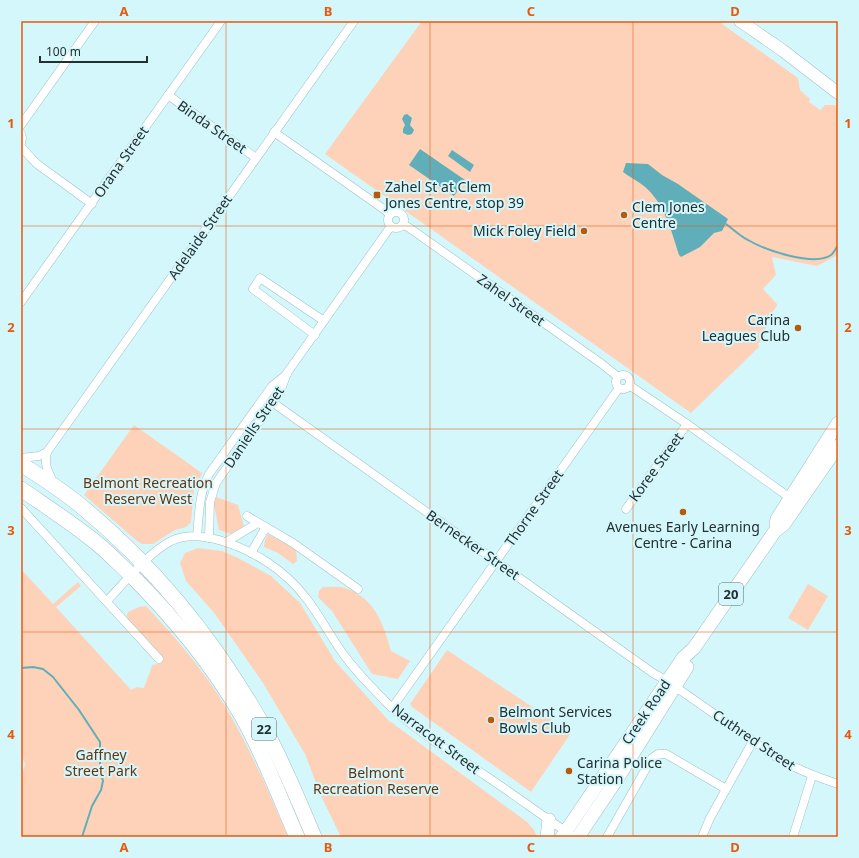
<svg xmlns="http://www.w3.org/2000/svg" width="859" height="858" viewBox="0 0 859 858" font-family="'Noto Sans',sans-serif">
	<style>
		.green { fill: #fed2b9 }
		.water { fill: #60aeb9 }
		.lines { fill: none; stroke-linecap: round; stroke-linejoin: round }
		.stream { stroke: #60aeb9; stroke-width: 2 }
		.street-casing { stroke: #9fc0c5; stroke-width: 9 }
		.secondary-casing { stroke: #9fc0c5; stroke-width: 13 }
		.primary-casing { stroke: #9fc0c5; stroke-width: 14 }
		.highway-casing { stroke: #9fc0c5; stroke-width: 16 }
		.street { stroke: #fff; stroke-width: 8 }
		.secondary { stroke: #fff; stroke-width: 12 }
		.primary { stroke: #fff; stroke-width: 13 }
		.highway { stroke: #fff; stroke-width: 15 }
		.grid { fill: none; stroke: #e8590c; stroke-width: 1; stroke-opacity: 0.55 }
		.poi-dot { fill: #b85a0a; stroke: #d4f7fc; stroke-width: 1.5 }
		.labels { text-anchor: middle; stroke-width: 4; stroke-linejoin: round; paint-order: stroke }
		.shield { fill: #d4f7fc; stroke: #586c6f; stroke-width: 1 }
		.shield-label { font-size: 13px; font-weight: bold; fill: #233032 }
		.street-label { font-size: 14px; fill: #233032; stroke: #d4f7fc }
		.poi-label { font-size: 14px; fill: #233032; stroke: #d4f7fc; text-anchor: start }
		.park-label { font-size: 14px; fill: #66330e; stroke: #d4f7fc }
		.neatline { fill: none; stroke: #e8590c; stroke-width: 1.5 }
		.grid-label { font-size: 13px; text-anchor: middle; font-weight: bold; fill: #e8590c }
	</style>
	<rect width="100%" height="100%" fill="#d4f7fc"/>
	<!-- green -->
	<g class="green">
		<path d="M 422,21 L 718,21 L 798,78 L 800,90 L 810,99 L 809,102 L 820,110 L 825,105 L 834,105 L 838,107 L 838,255 L 817,266 L 772,257 L 776,275 L 763,289 L 777,304 C 776,309 773,311 770,315 C 765,323 765,331 765,341 L 758,343 L 759,347 L 691,413 L 325,154 Z"/>
		<polygon points="134,425 202,473 194,490 191,522 186,527 175,530 153,544 142,544 136,540 84,495"/>
		<polygon points="216,497 238,505 244,527 234,535 219,530 214,504"/>
		<polygon points="268,534 296,550 297,561 293,564 278,553 264,547 265,540"/>
		<polygon points="198,548 222,551 238,558 271,576 300,603 335,661 388,720 527,822 534,830 537,837 341,837 321,796 305,754 263,683 215,614 186,581 180,563 185,553"/>
		<path d="M 21,569 L 53,604 L 78,582 L 81,586 L 56,607 L 131,690 L 137,687 L 144,688 L 152,666 L 154,664 L 155,665 L 162,659 L 126,618 L 128,612 L 139,607 L 146,606 C 175,637 203,669 225,706 C 250,748 269,792 288,837 L 21,837 L 21,780 L 25,764 L 22,757 L 21,752 Z"/>
		<polygon points="808,584 828,596 808,630 788,618"/>
		<path d="M 323,587 C 330,587 339,586 345,588 C 375,598 383,623 391,651 L 410,661 L 398,679 L 372,674 L 332,611 L 318,597 L 319,591 Z"/>
		<polygon points="447,650 571,733 531,792 412,707 410,704"/>
	</g>
	<!-- water -->
	<g class="water">
		<polygon points="407,114 412,118 410,125 414,130 412,134 408,135 403,133 403,129 405,125 402,119 404,115"/>
		<polygon points="420,149 465,180 454,196 409,165"/>
		<polygon points="452,150 474,165 470,172 448,156"/>
		<path d="M 626,163 L 648,164 L 662,175 L 678,184 L 728,219 L 722,231 L 714,233 L 700,247 L 681,257 L 679,255 C 671,230 665,204 644,186 C 638,181 629,177 623,172 Z"/>
	</g>
	<g class="lines">
		<!-- stream -->
		<g class="stream">
			<path d="M 726,224 C 733,229 740,236 748,240 C 765,250 814,267 831,255 C 834,253 836,248 838,245"/>
			<polyline points="21,668 33,667 43,669 53,677 79,710 100,742 100,770 103,781 101,790 92,806 82,837"/>
		</g>
		<defs>
			<g id="street">
				<polyline points="168,95 256,158"/>
				<polyline points="21,125 95,21"/>
				<polyline points="274,132 385,210 390,215"/>
				<polyline points="21,134 22,138 21,143"/>
				<polyline points="21,147 37,164 92,204"/>
				<circle cx="396" cy="220" r="8"/>
				<polyline points="402,225 408,227 602,364 618,377"/>
				<polyline points="21,302 221,21"/>
				<polyline points="315,335 253,289 260,278 324,321"/>
				<circle cx="623" cy="382" r="7"/>
				<polyline points="629,385 687,424 793,500"/>
				<path d="M 272,402 L 653,673 L 667,681 L 779,759 C 798,770 817,777 838,784"/>
				<polyline points="21,458 39,456 47,452"/>
				<path d="M 53,482 C 48,470 44,467 47,452 L 354,21"/>
				<polyline points="21,508 159,659"/>
				<polyline points="626,509 687,424"/>
				<polyline points="247,516 293,543 358,589"/>
				<path d="M 197,536 C 199,515 199,493 209,474 L 272,386 L 287,374"/>
				<polyline points="209,538 210,502 216,483 280,392 287,373 391,226"/>
				<polyline points="226,542 258,523"/>
				<polyline points="251,553 266,527"/>
				<path d="M 107,601 C 125,582 148,553 171,541 C 187,534 202,536 219,540 C 253,550 285,570 306,598 C 321,617 332,640 347,659 C 360,676 375,691 390,706 C 419,733 454,754 486,776 C 516,796 544,817 574,837"/>
				<polyline points="392,708 619,388"/>
				<polyline points="607,837 652,758 658,754 666,754 726,789"/>
				<polyline points="702,837 710,818 753,741"/>
				<polyline points="793,837 812,776"/>
			</g>
			<polyline id="secondary" points="740,21 782,50 838,93"/>
			<g id="primary">
				<polyline points="776,524 777,519 838,423"/>
				<polyline points="547,837 549,820"/>
				<polyline points="562,837 683,658 694,648 775,531 784,524 838,446"/>
				<polyline points="578,837 619,776 687,667"/>
			</g>
			<g id="highway">
				<path d="M 21,464 C 41,477 62,490 81,506 C 154,566 215,641 262,724 C 282,760 298,799 314,837"/>
				<path d="M 21,489 C 47,507 75,525 99,545 C 111,555 121,566 132,576 C 174,618 212,664 242,716 C 264,755 279,796 297,837"/>
			</g>
		</defs>
		<!-- street casing -->
		<use href="#street" class="street-casing"/>
		<!-- secondary casing -->
		<use href="#secondary" class="secondary-casing"/>
		<!-- primary casing -->
		<use href="#primary" class="primary-casing"/>
		<!-- highway casing -->
		<use href="#highway" class="highway-casing"/>
		<!-- street -->
		<use href="#street" class="street"/>
		<!-- secondary -->
		<use href="#secondary" class="secondary"/>
		<!-- primary -->
		<use href="#primary" class="primary"/>
		<!-- highway -->
		<use href="#highway" class="highway"/>
	</g>
	<!-- grid -->
	<path class="grid" d="M 226,21 L 226,837M 430,21 L 430,837M 633,21 L 633,837M 21,226 L 838,226M 21,429 L 838,429M 21,632 L 838,632"/>
	<!-- markers -->
	<g class="poi-dot">
		<rect x="373" y="191" width="8" height="8" rx="2"/>
		<circle cx="624" cy="215" r="4"/>
		<circle cx="584" cy="231" r="4"/>
		<circle cx="798" cy="328" r="4"/>
		<circle cx="683" cy="512" r="4"/>
		<circle cx="491" cy="720" r="4"/>
		<circle cx="569" cy="771" r="4"/>
	</g>
	<g class="labels">
		<!-- shield labels -->
		<g class="shield">
			<rect x="719" y="583" width="24" height="22" rx="3"/>
			<rect x="252" y="718" width="24" height="22" rx="3"/>
		</g>
		<g class="shield-label">
			<text x="731" y="599">20</text>
			<text x="264" y="734">22</text>
		</g>
		<!-- street labels -->
		<g class="street-label">
			<text transform="translate(212 127) rotate(35)" y="5">Binda Street</text>
			<text transform="translate(121 162) rotate(-55)" y="5">Orana Street</text>
			<text transform="translate(200 237) rotate(-55)" y="5">Adelaide Street</text>
			<text transform="translate(511 300) rotate(35)" y="5">Zahel Street</text>
			<text transform="translate(254 427) rotate(-56)" y="5">Daniells Street</text>
			<text transform="translate(656 467) rotate(-54)" y="5">Koree Street</text>
			<text transform="translate(534 508) rotate(-55)" y="5">Thorne Street</text>
			<text transform="translate(473 545) rotate(35)" y="5">Bernecker Street</text>
			<text transform="translate(646 712) rotate(-56)" y="5">Creek Road</text>
			<text transform="translate(436 739) rotate(37)" y="5">Narracott Street</text>
			<text transform="translate(754 740) rotate(34)" y="5">Cuthred Street</text>
		</g>
		<!-- poi labels -->
		<g class="poi-label">
			<text x="385" y="192">Zahel St at Clem<tspan x="385" dy="16">Jones Centre, stop 39</tspan></text>
			<text x="632" y="212">Clem Jones<tspan x="632" dy="16">Centre</tspan></text>
			<text x="576" y="236" text-anchor="end">Mick Foley Field</text>
			<text x="790" y="325" text-anchor="end">Carina<tspan x="790" dy="16">Leagues Club</tspan></text>
			<text x="683" y="532" text-anchor="middle">Avenues Early Learning<tspan x="683" dy="16">Centre - Carina</tspan></text>
			<text x="499" y="717">Belmont Services<tspan x="499" dy="16">Bowls Club</tspan></text>
			<text x="577" y="768">Carina Police<tspan x="577" dy="16">Station</tspan></text>
		</g>
		<!-- park labels -->
		<g class="park-label">
			<text x="148" y="488">Belmont Recreation<tspan x="148" dy="16">Reserve West</tspan></text>
			<text x="101" y="760">Gaffney<tspan x="101" dy="16">Street Park</tspan></text>
			<text x="376" y="778">Belmont<tspan x="376" dy="16">Recreation Reserve</tspan></text>
		</g>
	</g>
	<!-- border -->
	<rect width="859" height="858" fill="none" stroke="#d4f7fc" stroke-width="44"/>
	<!-- scale -->
	<path d="M40 56v6h107v-6" fill="none" stroke="#233032" stroke-width="2"/>
	<text x="46" y="56" font-size="12" fill="#233032" stroke="#d4f7fc" stroke-width="3" paint-order="stroke">100 m</text>
	<rect x="22" y="22" width="815" height="814" class="neatline"/>
	<g class="grid-label">
		<text x="124" y="16">A</text>
		<text x="328" y="16">B</text>
		<text x="531" y="16">C</text>
		<text x="735" y="16">D</text>
		<text x="11" y="128">1</text>
		<text x="848" y="128">1</text>
		<text x="11" y="332">2</text>
		<text x="848" y="332">2</text>
		<text x="11" y="535">3</text>
		<text x="848" y="535">3</text>
		<text x="11" y="739">4</text>
		<text x="848" y="739">4</text>
		<text x="124" y="852">A</text>
		<text x="328" y="852">B</text>
		<text x="531" y="852">C</text>
		<text x="735" y="852">D</text>
	</g>
</svg>
